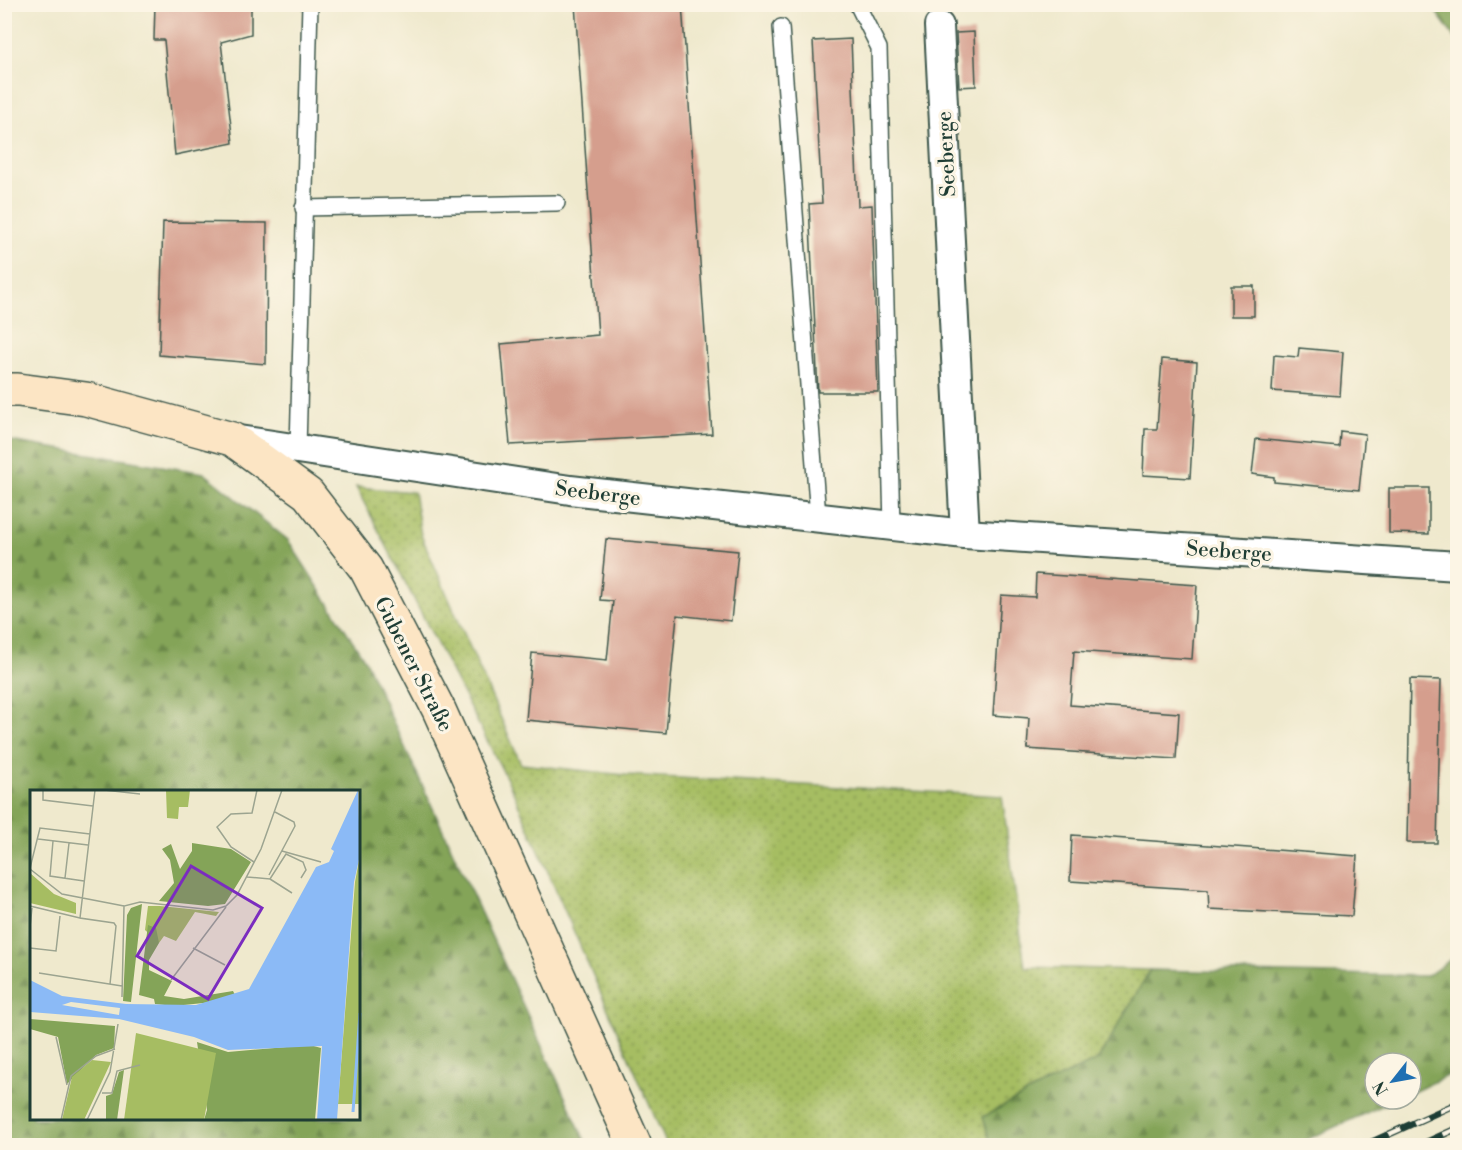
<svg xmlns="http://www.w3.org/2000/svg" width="1462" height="1150" viewBox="0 0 1462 1150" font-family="'Libre Bodoni',serif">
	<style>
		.grass { fill: url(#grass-dots); stroke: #627d4b; stroke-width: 1.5 }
		.forest { fill: url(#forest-firs); stroke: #527046; stroke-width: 1.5; fill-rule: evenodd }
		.building { fill: #d59e8d }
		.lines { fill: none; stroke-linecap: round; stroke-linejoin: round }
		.lane-casing { stroke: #3e574b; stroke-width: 18 }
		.street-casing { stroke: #3e574b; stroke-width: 32 }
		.secondary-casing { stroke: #3e574b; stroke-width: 36 }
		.lane { stroke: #fff; stroke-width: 15 }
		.street { stroke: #fff; stroke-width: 28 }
		.secondary { stroke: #fce5c4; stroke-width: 33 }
		.rail-casing { stroke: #1f3d34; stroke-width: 7 }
		.rail { stroke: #fcf5e5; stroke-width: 4.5; stroke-dasharray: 14; stroke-linecap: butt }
		.labels { text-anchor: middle; stroke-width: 6; stroke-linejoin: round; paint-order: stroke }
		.street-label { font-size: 21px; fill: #1f3d34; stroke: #fcf5e5 }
		.inset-river { fill: none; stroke: #8bbaf6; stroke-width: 3 }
		.inset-road { fill: none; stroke: #9ca490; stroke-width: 1.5 }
		.view { fill: #7b2cbf; fill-opacity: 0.15; stroke: #7b2cbf; stroke-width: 3 }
		.inset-edge { fill: none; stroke: #1f3d34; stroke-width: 3 }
	</style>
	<defs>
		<pattern id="grass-dots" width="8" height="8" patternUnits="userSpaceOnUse" patternTransform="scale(1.5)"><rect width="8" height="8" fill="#a6bd62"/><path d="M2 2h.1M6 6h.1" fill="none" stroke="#879b52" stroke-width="1.8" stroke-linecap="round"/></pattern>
		<pattern id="forest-firs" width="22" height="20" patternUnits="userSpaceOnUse" patternTransform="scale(1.5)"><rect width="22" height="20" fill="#84a458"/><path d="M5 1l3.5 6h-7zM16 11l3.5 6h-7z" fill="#6b874a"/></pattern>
	</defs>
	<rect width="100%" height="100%" fill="#fcf5e5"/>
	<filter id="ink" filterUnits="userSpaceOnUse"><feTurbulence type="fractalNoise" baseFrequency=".0167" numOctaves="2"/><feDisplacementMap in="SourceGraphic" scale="12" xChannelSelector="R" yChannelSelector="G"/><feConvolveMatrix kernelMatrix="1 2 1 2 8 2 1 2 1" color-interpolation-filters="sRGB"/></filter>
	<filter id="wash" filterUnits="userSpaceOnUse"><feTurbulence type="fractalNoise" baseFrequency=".008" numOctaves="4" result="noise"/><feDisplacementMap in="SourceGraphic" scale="24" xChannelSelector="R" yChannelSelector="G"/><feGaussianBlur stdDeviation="1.35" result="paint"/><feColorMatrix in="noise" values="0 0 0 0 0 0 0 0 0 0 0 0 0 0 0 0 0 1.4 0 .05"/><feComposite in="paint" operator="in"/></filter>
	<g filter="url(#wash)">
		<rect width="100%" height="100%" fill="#efe9cd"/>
		<!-- grass -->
		<polygon class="grass" points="356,487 414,492 421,535 521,764 625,775 1002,796 1025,967 1150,970 1098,1060 1039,1087 983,1117 991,1145 667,1145 510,785"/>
		<!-- forest -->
		<g class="forest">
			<polygon points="1431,5 1457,5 1457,41"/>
			<path d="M 4,440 L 204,473 L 288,540 L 365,660 L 587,1145 L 5,1145 ZM 32,792 L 358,792 L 358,1118 L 32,1118 Z"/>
			<polygon points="1457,955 1457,1071 1411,1093 1411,1063 1375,1063 1375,1099 1397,1099 1295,1145 991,1145 983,1117 1039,1087 1098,1060 1150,970 1427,976"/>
		</g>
		<g id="blocks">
			<!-- building -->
			<g class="building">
				<polygon points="155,4 251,4 251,34 221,42 233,143 175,155 164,40 154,40"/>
				<polygon points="575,4 682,4 712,434 510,445 501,344 598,335"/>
				<polygon points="974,32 976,86 959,87 956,33"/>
				<polygon points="851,39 858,206 872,205 878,392 818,392 809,204 822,203 813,41"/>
				<polygon points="163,222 267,223 266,364 159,355"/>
				<rect x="1231" y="286" width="23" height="30"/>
				<polygon points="1299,348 1343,352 1340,396 1272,391 1274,355 1298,357"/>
				<polygon points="1162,359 1197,362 1190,478 1143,475 1145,429 1157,429"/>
				<polygon points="1340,431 1365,434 1359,490 1274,482 1274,477 1252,474 1256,439 1339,447"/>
				<polygon points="1389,488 1429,488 1429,534 1389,533"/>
				<polygon points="606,539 738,551 731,621 677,615 666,733 526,720 532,653 607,660 613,601 600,600"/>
				<polygon points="1036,574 1197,585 1192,659 1074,651 1070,705 1179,713 1176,759 1027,749 1029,718 993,715 1001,595 1035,597"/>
				<polygon points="1410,679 1441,680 1437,843 1407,843"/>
				<polygon points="1072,835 1357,856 1352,916 1209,909 1208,890 1070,881"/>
			</g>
		</g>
	</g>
	<g filter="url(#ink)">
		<use href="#blocks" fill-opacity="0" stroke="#3e574b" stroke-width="1.5"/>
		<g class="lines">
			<defs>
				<g id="lane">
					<polyline points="857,4 879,48 892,525"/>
					<polyline points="781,27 818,517"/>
					<polyline points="303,208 557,203"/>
					<polyline points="298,448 310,4"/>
				</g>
				<g id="street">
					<polyline points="939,26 965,534"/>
					<polyline points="232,439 570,490 965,534 1458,566"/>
				</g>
				<polyline id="secondary" points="4,390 18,390 86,399 232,439 308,494 366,569 439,710 635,1146"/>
			</defs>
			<!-- lane casing -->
			<use href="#lane" class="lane-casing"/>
			<!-- street casing -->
			<use href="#street" class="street-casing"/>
			<!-- secondary casing -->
			<use href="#secondary" class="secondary-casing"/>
			<!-- lane -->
			<use href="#lane" class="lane"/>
			<!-- street -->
			<use href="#street" class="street"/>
			<!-- secondary -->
			<use href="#secondary" class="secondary"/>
			<defs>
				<g id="rail">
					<polyline points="1363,1146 1458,1103"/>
					<polyline points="1418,1146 1458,1128"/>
				</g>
			</defs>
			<!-- rail casing -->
			<use href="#rail" class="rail-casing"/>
			<!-- rail -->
			<use href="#rail" class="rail"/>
		</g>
	</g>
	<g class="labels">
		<!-- street labels -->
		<g class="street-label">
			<text transform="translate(946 154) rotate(-93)" y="7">Seeberge</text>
			<text transform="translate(598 493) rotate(7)" y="7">Seeberge</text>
			<text transform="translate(1229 551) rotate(4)" y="7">Seeberge</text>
			<text transform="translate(414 664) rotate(63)" y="7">Gubener Straße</text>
		</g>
	</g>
	<!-- overview -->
	<g transform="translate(30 790)">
		<rect width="330" height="330" fill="#efe9cd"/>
		<path d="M 136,0 L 160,0 L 158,17 L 149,17 L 148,29 L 137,28 ZM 330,65 L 330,314 L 308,314 L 325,92 ZM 118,116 L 130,116 L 189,122 L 186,126 L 165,122 L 146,151 L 134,146 L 129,153 L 115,140 Z" fill="#a6bd62"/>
		<path d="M 162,53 L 201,59 L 221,72 L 195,114 L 178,116 L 129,111 L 144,93 L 140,70 L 132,59 L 141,54 L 150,79 L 162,61 ZM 112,114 L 101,212 L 93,211 L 97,125 L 101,118 ZM 118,135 L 126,138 L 129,153 L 119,170 L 119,180 L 142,191 L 134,206 L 154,209 L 203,201 L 205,205 L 183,212 L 144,216 L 125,214 L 124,209 L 109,205 ZM 0,229 L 85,236 L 84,258 L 66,265 L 37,294 L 28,247 L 0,239 ZM 167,252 L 198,262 L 280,255 L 291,258 L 285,330 L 174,330 L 177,320 ZM 94,280 L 87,330 L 76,330 L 76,306 L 82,304 L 89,282 Z" fill="#84a458"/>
		<path d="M 106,243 L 186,263 L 174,330 L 94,330 Z" fill="#a6bd62"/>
		<path d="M 0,83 L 24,104 L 46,113 L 46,124 L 0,113 Z" fill="#a6bd62"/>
		<path d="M 62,270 L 81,272 L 54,330 L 32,330 L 42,287 Z" fill="#a6bd62"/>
		<path d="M 328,0 L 330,65 L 324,92 L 307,330 L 287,330 L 292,256 L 198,260 L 164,247 L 89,229 L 0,222 L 0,190 L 32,206 L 96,214 L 166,215 L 219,199 L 286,77 L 299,72 L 304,61 L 301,59 ZM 41,212 L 90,218 L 89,225 L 32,215 Z" fill="#8bbaf6" fill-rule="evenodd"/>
		<path class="inset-river" d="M 323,322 L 330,223"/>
		<path class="inset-road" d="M 13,0 L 13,10 L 63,16M 65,0 L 50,128 L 84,133 L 86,136 L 80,194M 74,0 L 110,4M 8,49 L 58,55M 23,51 L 20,86 L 54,91M 252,61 L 291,72M 224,72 L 201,57 L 187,37 L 201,24 L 222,23 L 227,0M 0,78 L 10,38 L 60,44M 0,79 L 32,104 L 94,116M 239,85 L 265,36 L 264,32 L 245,22M 217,87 L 240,89 L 256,64 L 273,72 L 276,80 L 271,88M 35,88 L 39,53M 240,89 L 262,103M 0,116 L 50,128M 0,137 L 2,118M 0,158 L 26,161 L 30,126M 163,158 L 195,175M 9,183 L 92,196M 141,190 L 196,117M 92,207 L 94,116 L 110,112 L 183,120 L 196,116 L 207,105 L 231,59 L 252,0M 26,247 L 37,295M 72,303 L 82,303 L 87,281 L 110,275M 31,330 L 41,286 L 66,266 L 85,259M 57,330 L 80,282 L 88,234"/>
		<path class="view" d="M 161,76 L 232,118 L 178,209 L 107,166 Z"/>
		<rect width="330" height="330" class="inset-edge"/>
	</g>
	<!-- margin -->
	<rect width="1462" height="1150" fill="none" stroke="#fcf5e5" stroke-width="24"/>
	<!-- north arrow -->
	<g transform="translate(1393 1081) rotate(239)"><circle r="28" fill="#fcf5e5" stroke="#a4ab9e" stroke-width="1.5"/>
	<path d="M0-4.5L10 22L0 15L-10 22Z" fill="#1f6fb2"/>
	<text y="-9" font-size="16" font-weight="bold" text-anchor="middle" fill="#1f3d34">N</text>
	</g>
</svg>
